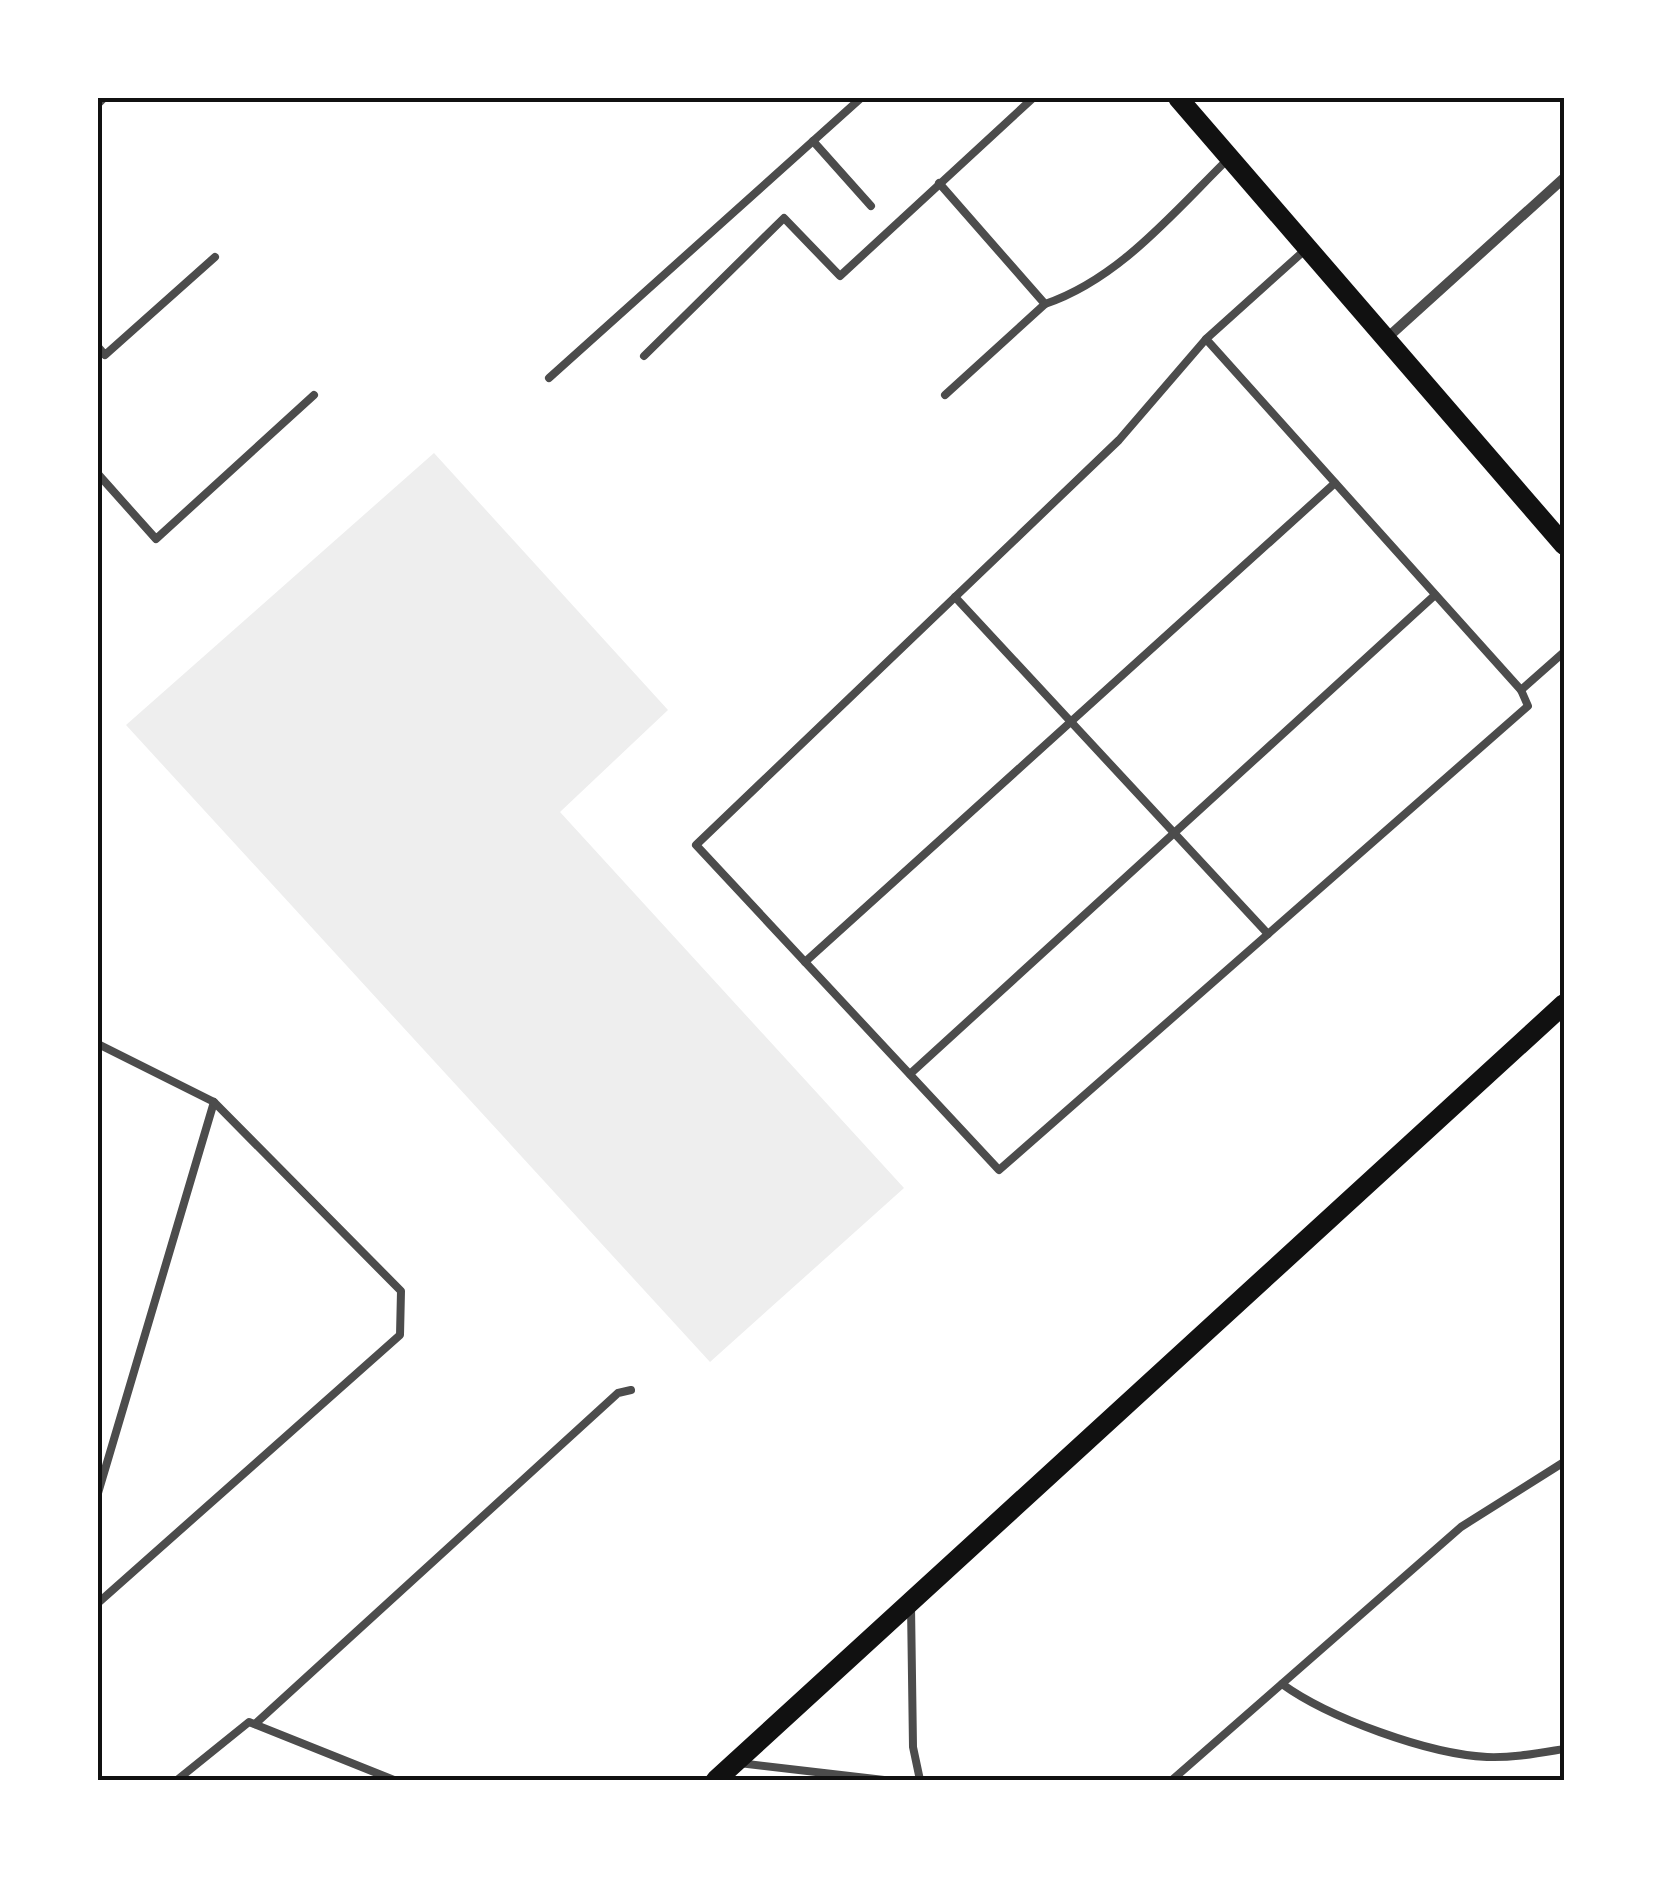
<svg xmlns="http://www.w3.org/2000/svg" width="1662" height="1878" viewBox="0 0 1662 1878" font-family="Karla,sans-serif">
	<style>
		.green { fill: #eee }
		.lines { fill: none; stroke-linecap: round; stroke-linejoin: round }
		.service { stroke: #4c4c4c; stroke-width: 8 }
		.minor { stroke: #4c4c4c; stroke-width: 10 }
		.secondary { stroke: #111; stroke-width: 20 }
		.neatline { fill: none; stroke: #111; stroke-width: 4 }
	</style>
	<rect width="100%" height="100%" fill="#fff"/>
	<!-- green -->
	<polygon class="green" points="434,453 668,710 560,812 904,1188 710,1362 126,725"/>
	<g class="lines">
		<!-- service -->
		<g class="service">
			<polyline points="98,104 104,98"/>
			<polyline points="813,141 871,206"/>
			<polyline points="939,183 1045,304 945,395"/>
			<polyline points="1305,250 1206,339 1521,690 1564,652"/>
			<path d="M 1045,304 C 1119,279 1173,213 1227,160"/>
			<polyline points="1206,339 1119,440 696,845 999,1170 1528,706 1521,690"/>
			<polyline points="98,347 105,355 215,257"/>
			<polyline points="644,356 784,218 840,276 1033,98"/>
			<polyline points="549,378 861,98"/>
			<polyline points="98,474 156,539 314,395"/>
			<polyline points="955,597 1268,934"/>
			<polyline points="805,962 1335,483"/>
			<polyline points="98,1044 214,1102 98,1493"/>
			<polyline points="910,1074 1435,595"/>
			<polyline points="98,1603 400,1335 401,1291 214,1102"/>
			<polyline points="911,1606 913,1747 920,1780"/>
			<path d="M 1282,1684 C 1329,1718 1428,1754 1487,1757 C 1513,1758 1539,1753 1564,1749"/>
			<polyline points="255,1724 618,1393 631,1390"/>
			<polyline points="739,1763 884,1780"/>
			<polyline points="177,1780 249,1722 394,1780"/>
			<polyline points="1172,1780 1461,1527 1564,1462"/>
		</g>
		<!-- minor -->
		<polyline class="minor" points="1387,338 1564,178"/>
		<!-- secondary -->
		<g class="secondary">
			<polyline points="1178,98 1564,545"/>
			<polyline points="716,1780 1564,1004"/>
		</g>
	</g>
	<!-- border -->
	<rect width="1662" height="1878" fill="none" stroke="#ffffff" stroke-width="200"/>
	<rect x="100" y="100" width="1462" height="1678" class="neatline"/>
</svg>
